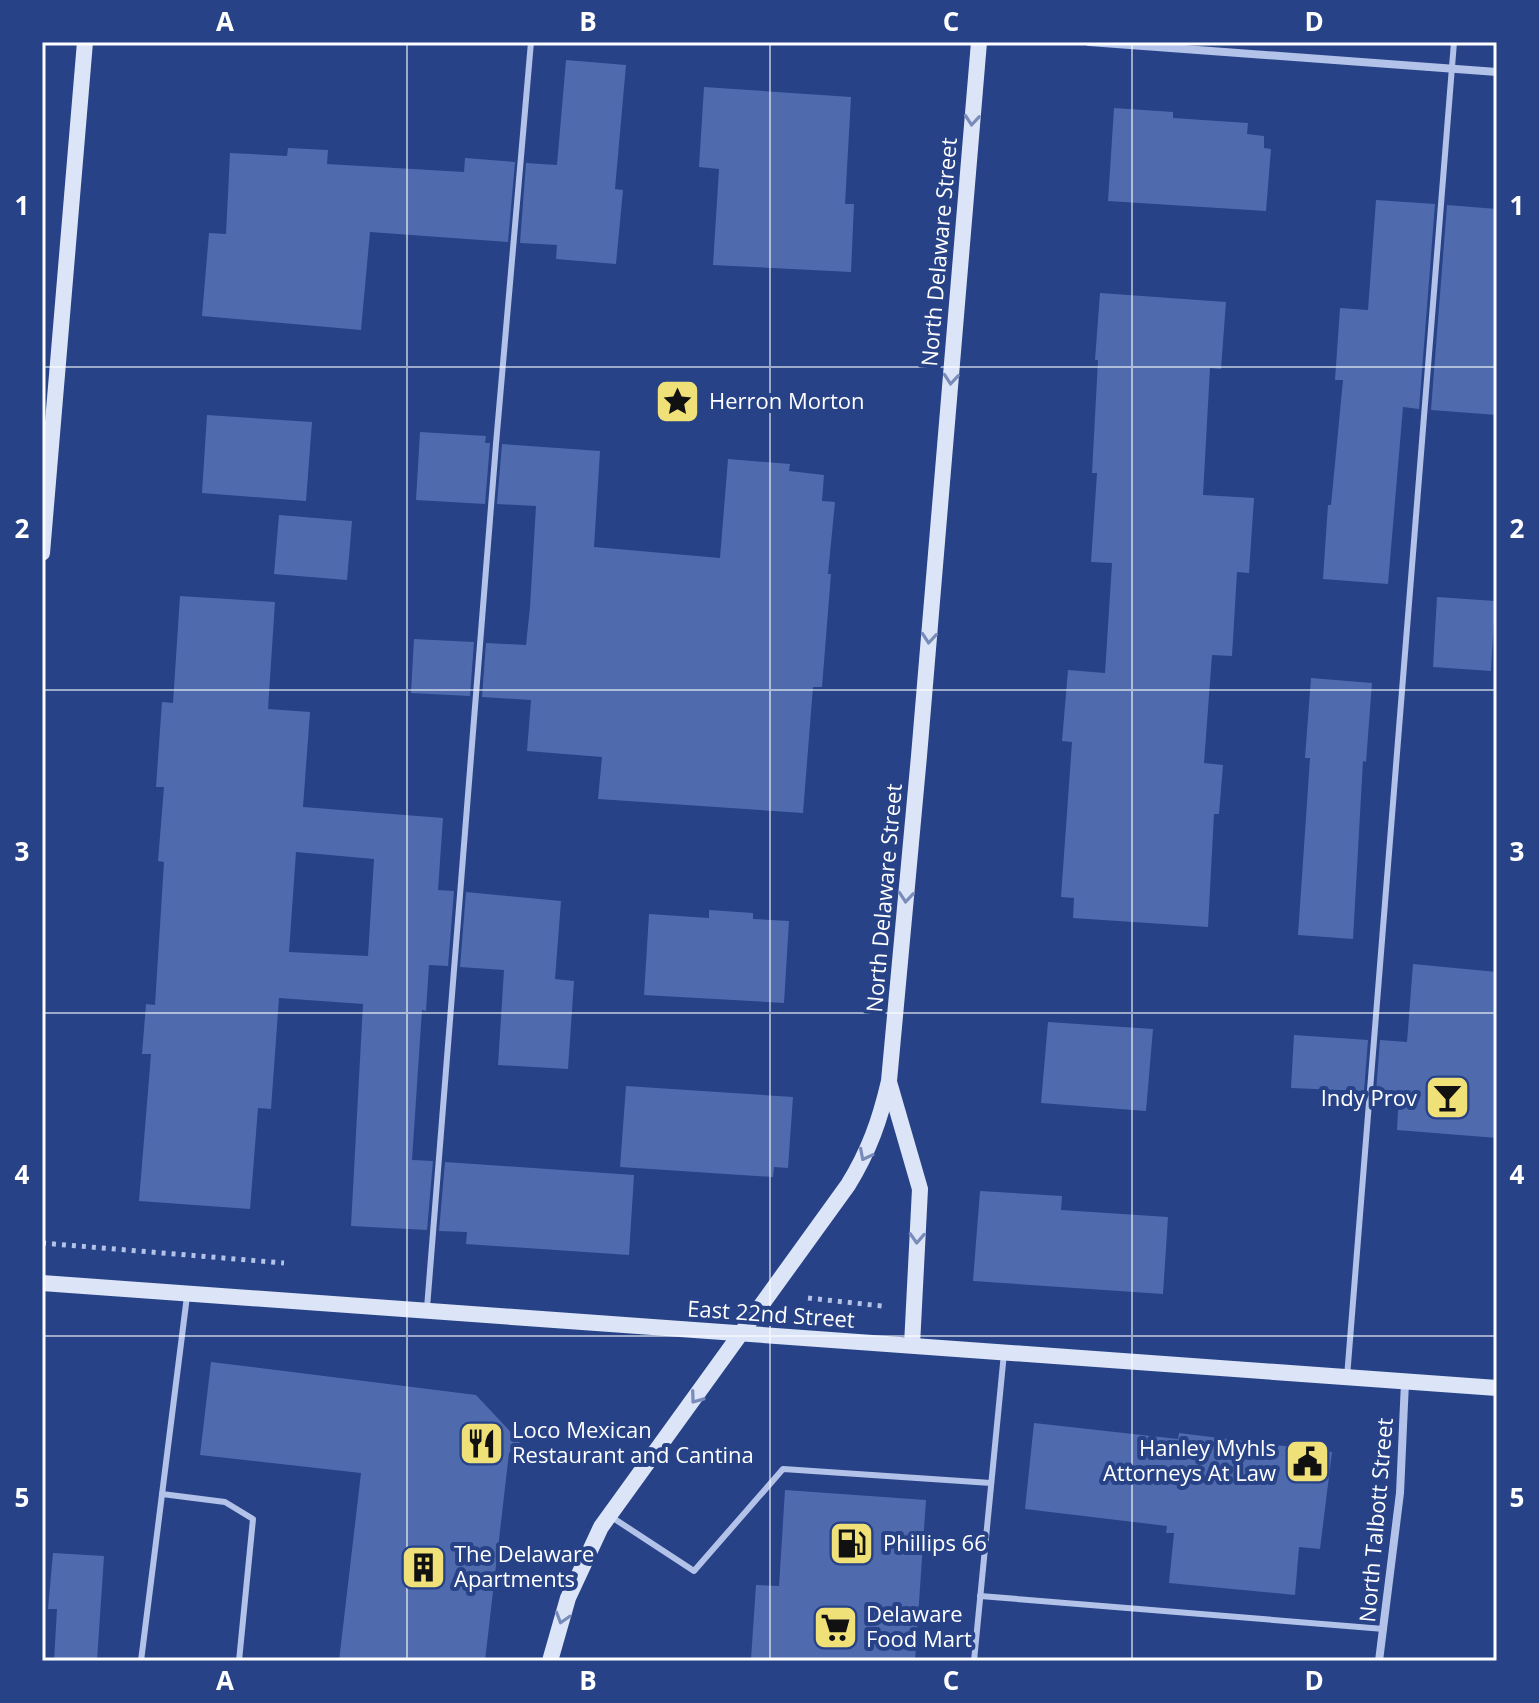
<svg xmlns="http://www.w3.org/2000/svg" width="1539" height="1703" viewBox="0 0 1539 1703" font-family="'Open Sans',sans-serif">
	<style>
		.building { fill: #4f6bae; fill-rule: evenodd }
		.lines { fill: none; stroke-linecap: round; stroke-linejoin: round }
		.path { stroke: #b2c2e8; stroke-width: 5; stroke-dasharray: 4 6; stroke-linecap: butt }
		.lane { stroke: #b2c2e8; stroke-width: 6 }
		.street { stroke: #b2c2e8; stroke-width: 8 }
		.secondary { stroke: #dce4f7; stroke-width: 16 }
		.oneway { stroke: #788bb9 }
		.grid { fill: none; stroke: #fff; stroke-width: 2; stroke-opacity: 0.55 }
		.labels { text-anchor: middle; stroke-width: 8; stroke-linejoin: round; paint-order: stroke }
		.street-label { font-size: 22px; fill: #fff; stroke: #274286 }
		.poi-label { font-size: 22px; fill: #fff; stroke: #274286; text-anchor: start }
		.neatline { fill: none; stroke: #fff; stroke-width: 3 }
		.grid-label { font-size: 26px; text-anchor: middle; font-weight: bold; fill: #fff }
	</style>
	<rect width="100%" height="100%" fill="#274286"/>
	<!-- building -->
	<g class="building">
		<polygon points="566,60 626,65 615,189 623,190 616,264 556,259 557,245 520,243 526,163 557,165"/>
		<polygon points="704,87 851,97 845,204 854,204 851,272 713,265 719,169 699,167"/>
		<polygon points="1114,108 1173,112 1173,118 1248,123 1247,134 1264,136 1264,148 1271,149 1266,211 1108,201"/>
		<polygon points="288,148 328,150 327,164 464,172 465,158 515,162 508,242 370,232 361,330 202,316 209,233 226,234 230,153 287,156"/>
		<polygon points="1376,200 1435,204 1419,409 1403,407 1388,584 1323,579 1328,505 1331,505 1343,380 1335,380 1340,308 1368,310"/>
		<polygon points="1447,205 1497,209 1497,415 1431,410"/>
		<polygon points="1100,293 1226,302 1221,369 1210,368 1203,495 1254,498 1249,573 1237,572 1232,656 1212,655 1204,763 1223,765 1219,814 1214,814 1208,927 1073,918 1074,898 1061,897 1072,742 1062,741 1068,670 1105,673 1112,563 1091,562 1097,473 1092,473 1098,360 1095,360"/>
		<polygon points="207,415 312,422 306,501 202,493"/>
		<polygon points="420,432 486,436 485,443 490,443 485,504 416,500"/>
		<polygon points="502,444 600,451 594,547 720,558 728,459 790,464 789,471 824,475 822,501 835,502 828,574 831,574 822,687 813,687 803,813 598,799 602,757 527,751 531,700 482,697 486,643 526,645 530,607 536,506 497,504"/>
		<polygon points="279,515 352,521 347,580 274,574"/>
		<path d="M 180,596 L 275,602 L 268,709 L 310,712 L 303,807 L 443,818 L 438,890 L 454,891 L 448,966 L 429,965 L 426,1011 L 422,1010 L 412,1160 L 433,1161 L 427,1230 L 351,1226 L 363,1004 L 279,998 L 271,1109 L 258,1108 L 250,1209 L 139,1201 L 151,1054 L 142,1054 L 146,1004 L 155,1005 L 164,862 L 158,861 L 164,787 L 156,787 L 162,702 L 173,703 ZM 296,852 L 374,859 L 368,956 L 289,952 Z"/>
		<polygon points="1437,597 1495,601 1491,671 1433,667"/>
		<polygon points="414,639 474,642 470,696 411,693"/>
		<polygon points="1311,678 1372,683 1366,762 1363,761 1353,939 1298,935 1310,758 1305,758"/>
		<polygon points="466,892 561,901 555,979 574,981 568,1069 498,1065 504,970 460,967"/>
		<polygon points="709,910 753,913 753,919 789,921 784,1003 644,995 649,914 709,918"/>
		<polygon points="1413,964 1497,972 1497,1138 1397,1130 1399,1093 1376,1092 1380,1040 1407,1042"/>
		<polygon points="1048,1022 1153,1029 1146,1111 1041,1103"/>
		<polygon points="1294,1035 1368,1040 1364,1091 1291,1088"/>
		<polygon points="626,1086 793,1097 788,1168 774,1167 773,1177 620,1167"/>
		<polygon points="445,1162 634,1175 629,1255 466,1244 467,1232 439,1231"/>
		<polygon points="980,1191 1062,1196 1061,1210 1168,1217 1163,1294 973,1281"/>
		<polygon points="211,1362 476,1395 520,1442 509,1453 485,1661 339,1661 361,1473 200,1455"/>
		<polygon points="1034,1423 1178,1439 1179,1433 1332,1452 1320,1549 1299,1547 1295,1595 1169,1583 1174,1533 1166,1533 1167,1526 1025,1509"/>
		<polygon points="785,1490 926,1500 915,1661 751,1659 756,1585 779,1586"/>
		<polygon points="53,1553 104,1556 97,1661 54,1661 57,1609 48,1609"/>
	</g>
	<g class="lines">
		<!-- path -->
		<g class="path">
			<polyline points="42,1243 284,1263"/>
			<polyline points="808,1298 882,1306"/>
		</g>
		<!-- lane -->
		<g class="lane">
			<polyline points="427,1308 496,444 531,42"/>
			<polyline points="1347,1377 1454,42"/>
			<polyline points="162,1494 225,1502 253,1519 239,1661"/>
			<polyline points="610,1516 694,1571 783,1469 991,1483"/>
			<polyline points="980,1596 1384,1629"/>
			<polyline points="141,1661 187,1296"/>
			<polyline points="974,1661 1004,1353"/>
		</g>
		<!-- street -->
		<g class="street">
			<polyline points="1089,42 1497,72"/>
			<polyline points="1379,1661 1400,1493 1405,1382"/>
		</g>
		<!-- secondary -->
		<g class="secondary">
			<polyline points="42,553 85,42"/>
			<polyline points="889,1082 920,1189 912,1345"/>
			<polyline points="42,1283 1497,1388"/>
			<path d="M 550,1661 L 568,1598 L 601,1527 L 848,1185 C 869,1151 880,1120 889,1081 L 919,756 L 979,42"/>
		</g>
	</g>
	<!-- one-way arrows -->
	<defs><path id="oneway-chevron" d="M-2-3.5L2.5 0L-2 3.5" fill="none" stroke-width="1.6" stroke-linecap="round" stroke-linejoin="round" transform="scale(2)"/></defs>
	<g class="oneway">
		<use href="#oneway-chevron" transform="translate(972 120) rotate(95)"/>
		<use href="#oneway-chevron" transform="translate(951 379) rotate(95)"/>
		<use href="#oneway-chevron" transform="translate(929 638) rotate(95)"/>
		<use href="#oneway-chevron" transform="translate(906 897) rotate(95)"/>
		<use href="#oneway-chevron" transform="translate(865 1155) rotate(117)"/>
		<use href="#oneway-chevron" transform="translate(917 1238) rotate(93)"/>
		<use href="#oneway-chevron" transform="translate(696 1398) rotate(126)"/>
		<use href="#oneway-chevron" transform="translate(562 1618) rotate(107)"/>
	</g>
	<!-- grid -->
	<path class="grid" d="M 407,42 L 407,1661M 770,42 L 770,1661M 1132,42 L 1132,1661M 42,367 L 1497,367M 42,690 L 1497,690M 42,1013 L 1497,1013M 42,1336 L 1497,1336"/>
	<!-- icons -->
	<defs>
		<symbol id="sight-square" viewBox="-11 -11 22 22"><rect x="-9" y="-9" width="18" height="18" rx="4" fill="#f0e078" stroke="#274286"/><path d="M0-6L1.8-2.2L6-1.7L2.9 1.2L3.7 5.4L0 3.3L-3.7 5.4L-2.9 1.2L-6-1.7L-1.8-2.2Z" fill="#111"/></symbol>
		<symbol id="bar-square" viewBox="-11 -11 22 22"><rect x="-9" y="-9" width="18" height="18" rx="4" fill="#f0e078" stroke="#274286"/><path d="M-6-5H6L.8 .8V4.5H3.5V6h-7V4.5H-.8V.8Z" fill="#111"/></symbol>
		<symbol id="restaurant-square" viewBox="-11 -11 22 22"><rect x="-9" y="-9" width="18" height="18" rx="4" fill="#f0e078" stroke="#274286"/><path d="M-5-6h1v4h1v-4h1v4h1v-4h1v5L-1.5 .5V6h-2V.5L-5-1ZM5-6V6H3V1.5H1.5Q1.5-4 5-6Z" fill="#111"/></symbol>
		<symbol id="civic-square" viewBox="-11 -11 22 22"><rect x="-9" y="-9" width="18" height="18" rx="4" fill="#f0e078" stroke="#274286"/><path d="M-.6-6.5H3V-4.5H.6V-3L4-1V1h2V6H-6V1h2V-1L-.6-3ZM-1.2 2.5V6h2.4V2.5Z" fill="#111"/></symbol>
		<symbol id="fuel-square" viewBox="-11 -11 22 22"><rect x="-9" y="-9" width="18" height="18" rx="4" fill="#f0e078" stroke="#274286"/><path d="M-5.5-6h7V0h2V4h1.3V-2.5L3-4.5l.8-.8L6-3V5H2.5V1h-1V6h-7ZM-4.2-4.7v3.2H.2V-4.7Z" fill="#111"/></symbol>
		<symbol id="building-square" viewBox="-11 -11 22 22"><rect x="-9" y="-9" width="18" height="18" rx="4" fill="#f0e078" stroke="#274286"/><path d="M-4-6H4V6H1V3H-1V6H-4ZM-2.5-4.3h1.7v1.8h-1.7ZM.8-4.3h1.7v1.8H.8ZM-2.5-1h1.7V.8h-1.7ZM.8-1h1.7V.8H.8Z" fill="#111"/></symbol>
		<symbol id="supermarket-square" viewBox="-11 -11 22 22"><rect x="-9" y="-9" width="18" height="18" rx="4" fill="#f0e078" stroke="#274286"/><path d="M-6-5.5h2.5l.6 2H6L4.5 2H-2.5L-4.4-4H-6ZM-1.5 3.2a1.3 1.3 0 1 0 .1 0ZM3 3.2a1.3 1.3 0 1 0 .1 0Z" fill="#111"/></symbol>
	</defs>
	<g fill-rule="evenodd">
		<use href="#sight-square" x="652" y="376" width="51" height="51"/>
		<use href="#bar-square" x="1422" y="1072" width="51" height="51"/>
		<use href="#restaurant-square" x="456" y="1418" width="51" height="51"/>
		<use href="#civic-square" x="1282" y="1436" width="51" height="51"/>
		<use href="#fuel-square" x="826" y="1518" width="51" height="51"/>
		<use href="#building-square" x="398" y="1542" width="51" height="51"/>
		<use href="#supermarket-square" x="810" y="1602" width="51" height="51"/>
	</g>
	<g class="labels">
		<!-- street labels -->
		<g class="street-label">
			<text transform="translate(939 252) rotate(-85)" y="8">North Delaware Street</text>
			<text transform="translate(884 898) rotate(-85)" y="8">North Delaware Street</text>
			<text transform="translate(771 1314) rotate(4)" y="8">East 22nd Street</text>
			<text transform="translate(1376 1520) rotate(-85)" y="8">North Talbott Street</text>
		</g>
		<!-- poi labels -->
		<g class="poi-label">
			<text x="709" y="409">Herron Morton</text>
			<text x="1417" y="1106" text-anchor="end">Indy Prov</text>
			<text x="512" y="1438">Loco Mexican<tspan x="512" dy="25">Restaurant and Cantina</tspan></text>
			<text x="1276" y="1456" text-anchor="end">Hanley Myhls<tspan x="1276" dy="25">Attorneys At Law</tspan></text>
			<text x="883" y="1551">Phillips 66</text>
			<text x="454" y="1562">The Delaware<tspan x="454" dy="25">Apartments</tspan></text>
			<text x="866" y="1622">Delaware<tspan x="866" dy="25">Food Mart</tspan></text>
		</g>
	</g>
	<!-- border -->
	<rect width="1539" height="1703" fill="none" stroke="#274286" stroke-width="88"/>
	<rect x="44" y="44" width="1451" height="1615" class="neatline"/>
	<g class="grid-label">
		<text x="225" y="31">A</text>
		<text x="588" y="31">B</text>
		<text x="951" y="31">C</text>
		<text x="1314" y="31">D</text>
		<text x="22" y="215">1</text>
		<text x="1517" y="215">1</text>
		<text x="22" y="538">2</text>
		<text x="1517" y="538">2</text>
		<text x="22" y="861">3</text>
		<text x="1517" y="861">3</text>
		<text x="22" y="1184">4</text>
		<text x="1517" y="1184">4</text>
		<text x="22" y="1507">5</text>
		<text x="1517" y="1507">5</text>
		<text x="225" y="1690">A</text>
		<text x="588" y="1690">B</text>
		<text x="951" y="1690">C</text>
		<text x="1314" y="1690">D</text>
	</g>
</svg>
